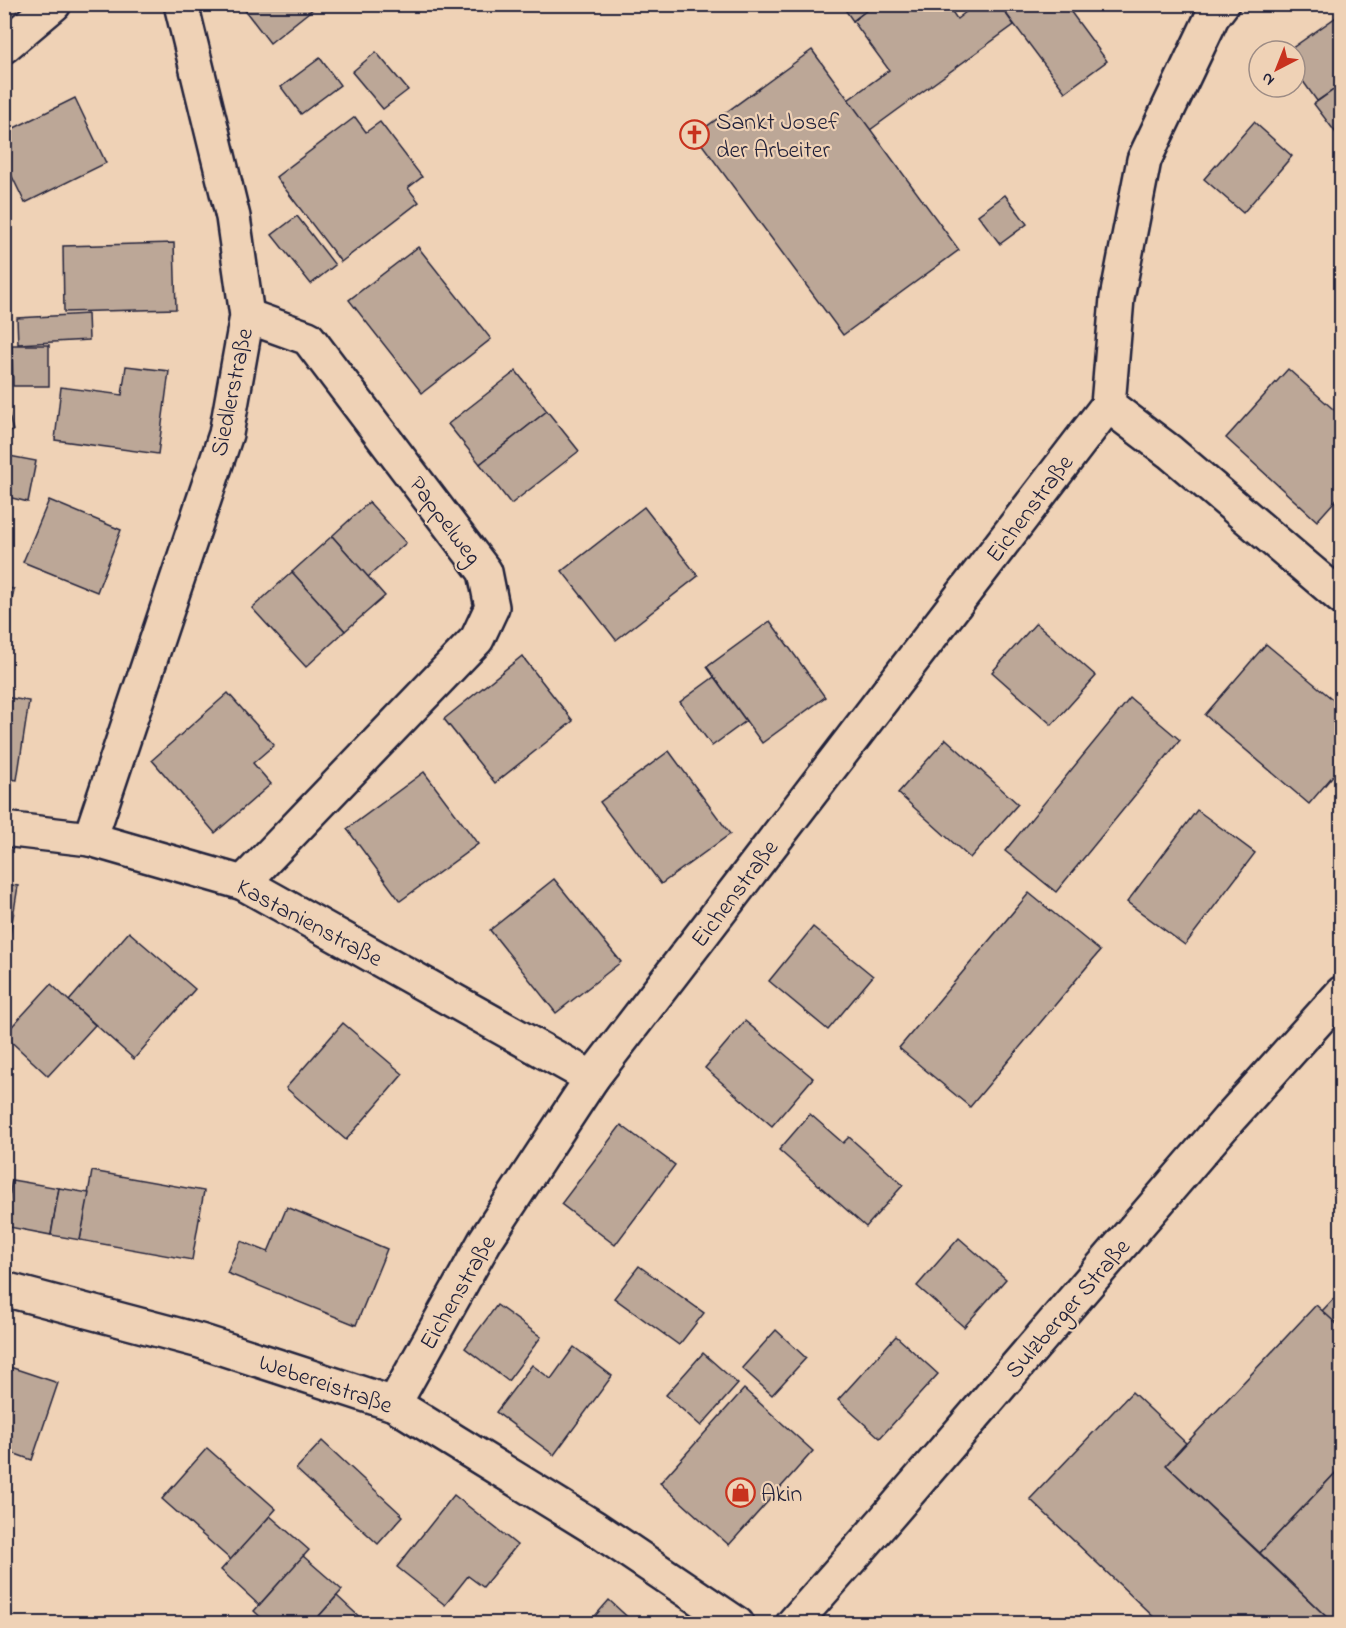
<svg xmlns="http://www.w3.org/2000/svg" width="1346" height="1628" viewBox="0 0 1346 1628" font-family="'Indie Flower',sans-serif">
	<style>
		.building { fill: #bca797; stroke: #22223b; stroke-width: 1.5 }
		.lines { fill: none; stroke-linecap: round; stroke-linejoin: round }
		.minor-casing { stroke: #22223b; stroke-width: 38 }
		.tertiary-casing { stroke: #22223b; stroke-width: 38 }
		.minor { stroke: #efd2b6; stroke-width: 33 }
		.tertiary { stroke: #efd2b6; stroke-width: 33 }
		.labels { text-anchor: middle; stroke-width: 4.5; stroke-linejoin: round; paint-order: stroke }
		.poi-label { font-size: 24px; fill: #22223b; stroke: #efd2b6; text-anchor: start }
		.street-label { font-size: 24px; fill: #22223b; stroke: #efd2b6 }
	</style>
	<rect width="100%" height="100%" fill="#efd2b6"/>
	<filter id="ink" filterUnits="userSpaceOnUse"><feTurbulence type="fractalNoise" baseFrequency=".0167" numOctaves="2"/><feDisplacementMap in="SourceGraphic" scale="12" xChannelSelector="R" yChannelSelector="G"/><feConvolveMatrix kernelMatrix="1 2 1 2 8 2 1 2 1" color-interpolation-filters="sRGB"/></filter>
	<g filter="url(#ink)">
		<!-- building -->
		<g class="building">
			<polygon points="240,4 319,4 270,43"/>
			<polygon points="841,4 875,4 853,21"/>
			<polygon points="875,4 947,4 957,19 976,4 999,4 1014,25 870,130 848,100 889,70 853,21"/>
			<polygon points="999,4 1065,4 1107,61 1065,92"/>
			<polygon points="1342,13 1342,84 1317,101 1295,70 1295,51 1288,51"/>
			<polygon points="812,50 959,250 843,335 695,135"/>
			<polygon points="376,52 408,90 383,109 352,72"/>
			<polygon points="320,58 340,85 301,114 281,87"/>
			<polygon points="1342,84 1342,141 1314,104"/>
			<polygon points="75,98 106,163 25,203 4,160 4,133"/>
			<polygon points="355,117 366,132 380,122 422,177 408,188 419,202 341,262 276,177"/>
			<polygon points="1254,122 1292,156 1243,213 1204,179"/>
			<polygon points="1005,195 1027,224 1000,244 978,215"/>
			<polygon points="297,216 335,265 311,284 272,235"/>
			<polygon points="174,243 176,309 64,312 63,246"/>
			<polygon points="418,247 491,339 422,393 349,300"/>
			<polygon points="88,314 89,340 18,344 17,318"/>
			<polygon points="12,345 49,345 49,386 13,386"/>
			<polygon points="126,366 169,371 158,454 55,440 61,387 122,395"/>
			<polygon points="1288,369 1342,417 1342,493 1317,521 1226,438"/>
			<polygon points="516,371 547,411 480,464 448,424"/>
			<polygon points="4,396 13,431 4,433"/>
			<polygon points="547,411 579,451 511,504 480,464"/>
			<polygon points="4,455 36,461 28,502 4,496"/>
			<polygon points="49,500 121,530 97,592 23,562"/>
			<polygon points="369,502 406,543 368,577 332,536"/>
			<polygon points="644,507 698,576 616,640 562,571"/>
			<polygon points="332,536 385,596 345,631 292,572"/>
			<polygon points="292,572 345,631 306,667 252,608"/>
			<polygon points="4,587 14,589 4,644"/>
			<polygon points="770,621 825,697 762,743 707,667"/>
			<polygon points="1036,623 1096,676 1052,725 992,672"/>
			<polygon points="1266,644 1342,707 1342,765 1309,804 1205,715"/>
			<polygon points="522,656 573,721 495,783 444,719"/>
			<polygon points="714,677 746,721 712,746 680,702"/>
			<polygon points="228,693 274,745 253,763 271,784 215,833 152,760"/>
			<polygon points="4,697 29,701 17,780 4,778"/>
			<polygon points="1130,698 1180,740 1056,892 1005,851"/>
			<polygon points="946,739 1018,804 970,858 898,793"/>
			<polygon points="669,751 730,834 661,884 600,802"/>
			<polygon points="424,772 478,844 400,901 347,829"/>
			<polygon points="1197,810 1255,853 1185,945 1127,902"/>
			<polygon points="554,879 621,962 556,1013 490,930"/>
			<polygon points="4,884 18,886 7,954 4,953"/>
			<polygon points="1029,893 1100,951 970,1107 899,1048"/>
			<polygon points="813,927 873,976 828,1030 769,981"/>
			<polygon points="129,932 195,989 134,1059 69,1001"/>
			<polygon points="51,984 95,1025 48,1076 4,1035"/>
			<polygon points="745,1021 813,1078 772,1126 705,1068"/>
			<polygon points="343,1023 403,1074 346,1140 286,1088"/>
			<polygon points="810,1114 843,1143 849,1137 903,1185 866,1227 779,1150"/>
			<polygon points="621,1125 675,1165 615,1245 561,1204"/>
			<polygon points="92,1171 204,1191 192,1260 80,1240"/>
			<polygon points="12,1180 59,1188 51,1235 4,1226"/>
			<polygon points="59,1188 89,1193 80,1240 51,1235"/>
			<polygon points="287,1207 387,1249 356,1325 227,1273 241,1241 268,1252"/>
			<polygon points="959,1238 1006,1279 964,1327 917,1286"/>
			<polygon points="639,1266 704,1313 679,1345 614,1298"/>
			<polygon points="1342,1290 1342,1329 1322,1311"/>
			<polygon points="497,1305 541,1337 508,1381 465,1348"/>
			<polygon points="1316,1305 1342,1329 1342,1466 1260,1553 1166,1465"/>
			<polygon points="776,1330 806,1358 772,1395 742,1368"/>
			<polygon points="896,1336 938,1374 880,1438 838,1400"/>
			<polygon points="574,1347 612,1376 554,1455 496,1412 532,1365 551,1379"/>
			<polygon points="703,1353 738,1384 701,1426 666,1395"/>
			<polygon points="4,1365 58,1383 32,1460 4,1450"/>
			<polygon points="744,1389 813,1451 729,1545 660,1483"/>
			<polygon points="1132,1392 1186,1443 1166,1465 1334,1624 1161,1624 1030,1499"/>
			<polygon points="322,1441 403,1516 378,1544 296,1469"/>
			<polygon points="207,1448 276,1509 231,1560 162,1499"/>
			<polygon points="1342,1466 1342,1624 1334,1624 1260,1553"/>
			<polygon points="454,1495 517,1545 483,1587 468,1576 445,1605 397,1567"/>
			<polygon points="270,1516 309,1550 259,1605 221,1570"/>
			<polygon points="303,1556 342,1590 312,1624 268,1624 254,1611"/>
			<polygon points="337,1596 367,1624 312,1624"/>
			<polygon points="609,1600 635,1624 588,1624"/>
		</g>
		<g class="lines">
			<defs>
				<g id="minor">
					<polyline points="4,46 54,4"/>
					<polyline points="1108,405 1170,452 1342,598"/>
					<polyline points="4,829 90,839 243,883 592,1078"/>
					<polyline points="90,839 226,434 247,316 233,217 181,4"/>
					<polyline points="243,883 477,639 492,607 485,572 308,338 247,316"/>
					<polyline points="4,1289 200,1341 394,1404 595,1528 737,1624"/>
					<polyline points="394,1404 485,1241 592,1078 1108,405 1117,298 1144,160 1212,17 1222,4"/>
				</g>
				<polyline id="tertiary" points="793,1624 883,1522 1228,1120 1342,993"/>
			</defs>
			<!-- minor casing -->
			<use href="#minor" class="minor-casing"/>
			<!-- tertiary casing -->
			<use href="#tertiary" class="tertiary-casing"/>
			<!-- minor -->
			<use href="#minor" class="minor"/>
			<!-- tertiary -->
			<use href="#tertiary" class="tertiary"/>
		</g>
	</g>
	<!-- icons -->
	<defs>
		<symbol id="church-ring" viewBox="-11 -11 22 22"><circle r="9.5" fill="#efd2b6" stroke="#c8321e" stroke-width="1.5"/><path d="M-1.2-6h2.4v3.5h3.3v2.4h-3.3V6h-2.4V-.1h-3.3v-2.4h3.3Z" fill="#c8321e"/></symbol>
		<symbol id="shop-ring" viewBox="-11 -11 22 22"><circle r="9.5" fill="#efd2b6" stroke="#c8321e" stroke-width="1.5"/><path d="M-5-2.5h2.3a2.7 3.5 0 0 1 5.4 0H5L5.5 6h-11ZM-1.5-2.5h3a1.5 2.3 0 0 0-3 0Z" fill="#c8321e"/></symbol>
	</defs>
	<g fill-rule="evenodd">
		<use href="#church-ring" x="678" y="118" width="33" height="33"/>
		<use href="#shop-ring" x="724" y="1476" width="33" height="33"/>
	</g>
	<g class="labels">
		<!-- poi labels -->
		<g class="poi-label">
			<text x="716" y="129">Sankt Josef<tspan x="716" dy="28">der Arbeiter</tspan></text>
			<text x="761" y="1501">Akin</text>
		</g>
		<!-- street labels -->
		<g class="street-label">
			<text transform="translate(231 392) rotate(-78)" y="8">Siedlerstraße</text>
			<text transform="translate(1029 508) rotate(-53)" y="8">Eichenstraße</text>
			<text transform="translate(446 520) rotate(53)" y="8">Pappelweg</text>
			<text transform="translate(734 893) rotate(-53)" y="8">Eichenstraße</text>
			<text transform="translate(310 922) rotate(28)" y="8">Kastanienstraße</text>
			<text transform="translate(457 1292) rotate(-60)" y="8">Eichenstraße</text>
			<text transform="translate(1067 1308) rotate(-49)" y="8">Sulzberger Straße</text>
			<text transform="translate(326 1383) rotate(19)" y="8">Webereistraße</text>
		</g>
	</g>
	<!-- margin -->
	<rect width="1346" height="1628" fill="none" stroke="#efd2b6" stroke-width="24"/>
	<rect x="12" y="12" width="1322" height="1604" fill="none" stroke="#22223b" stroke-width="2" filter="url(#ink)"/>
	<!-- north arrow -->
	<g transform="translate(1277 69) rotate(222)"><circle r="28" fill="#efd2b6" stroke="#9d8c85" stroke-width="1.5"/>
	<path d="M0-4.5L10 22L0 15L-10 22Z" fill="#c8321e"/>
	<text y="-9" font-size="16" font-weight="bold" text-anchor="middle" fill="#22223b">N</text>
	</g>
</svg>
